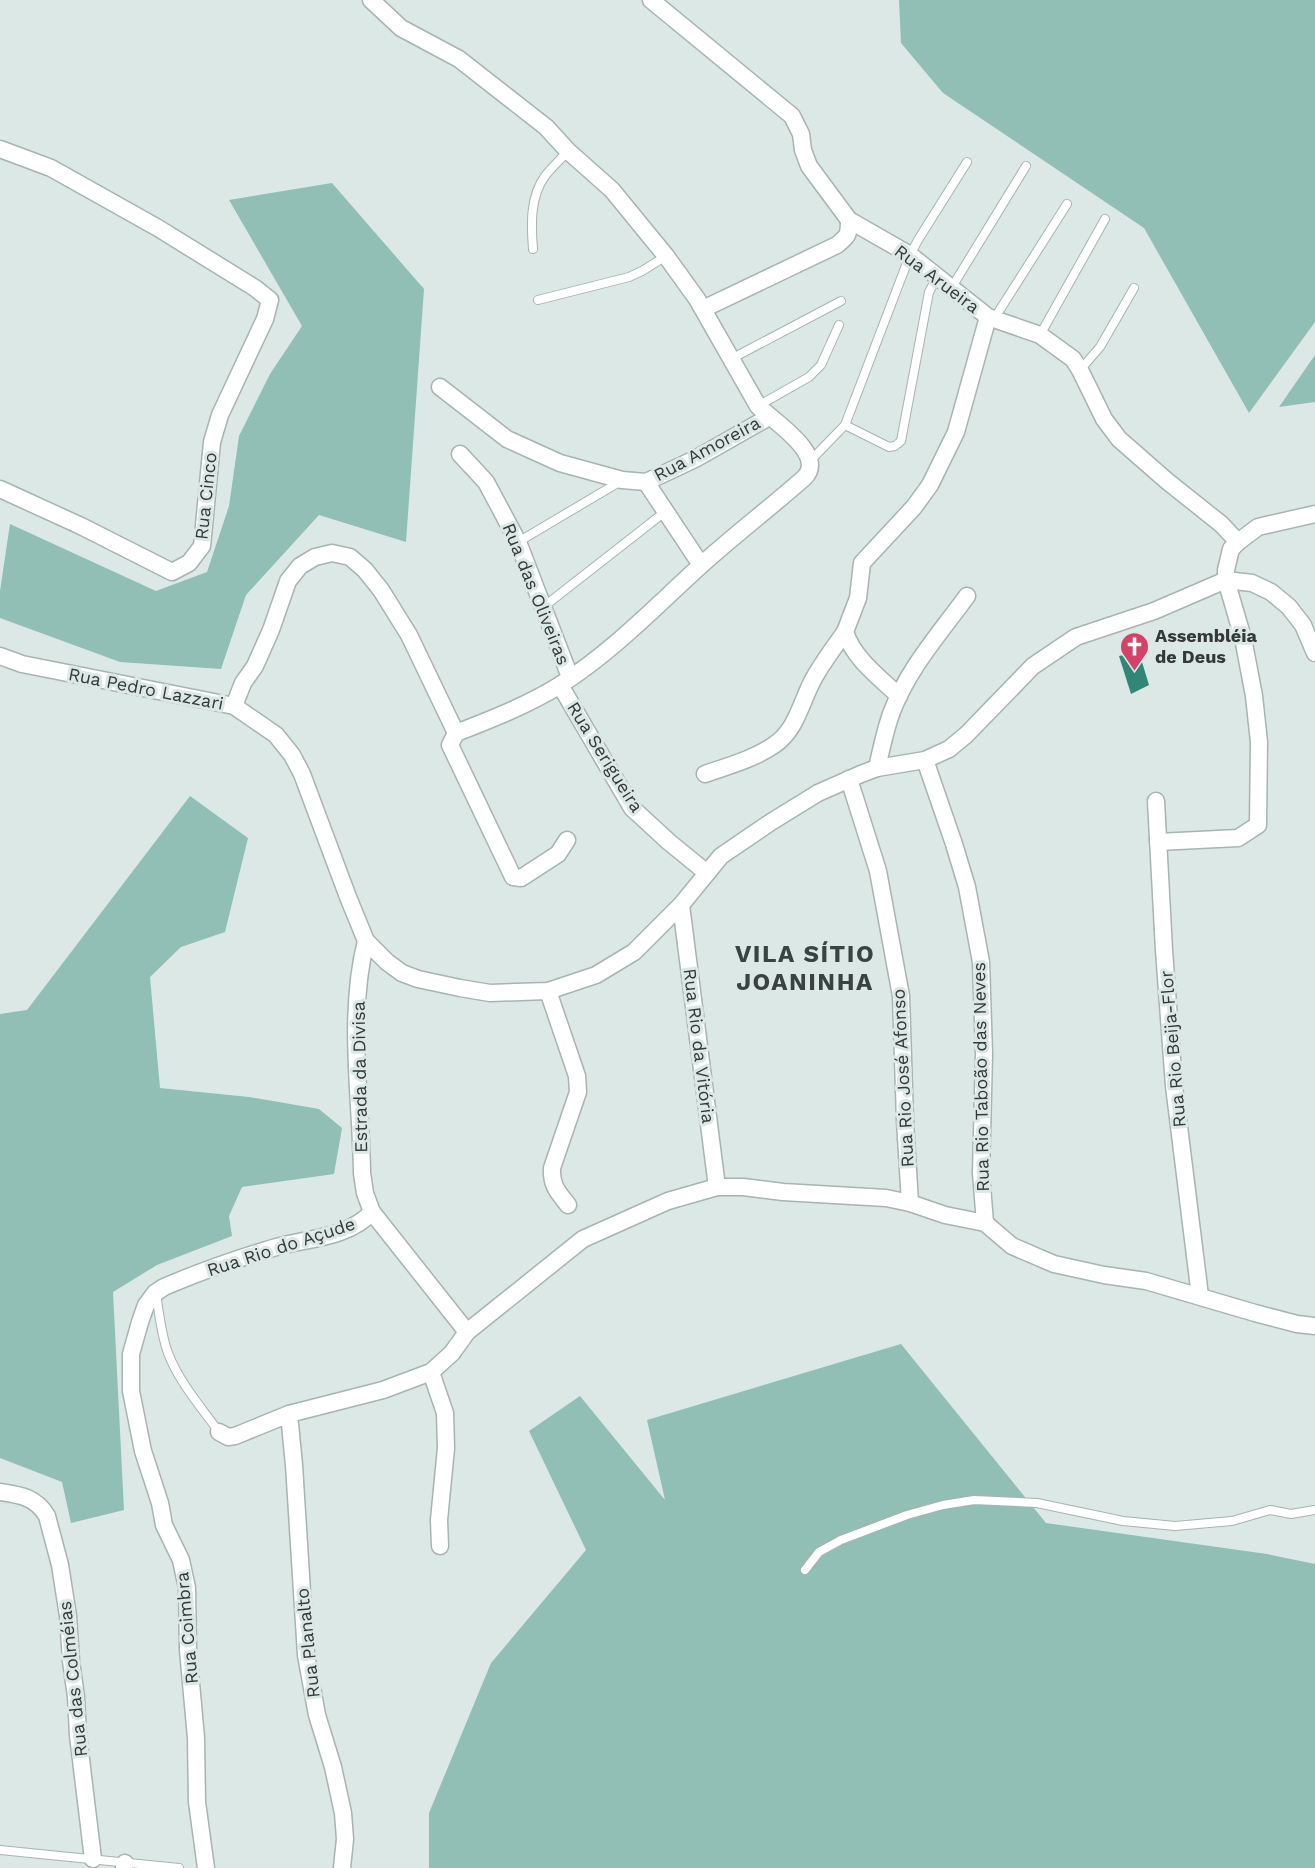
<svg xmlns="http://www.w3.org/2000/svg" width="1315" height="1868" viewBox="0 0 1315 1868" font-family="'Work Sans',sans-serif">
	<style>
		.green { fill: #91bfb5 }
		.building { fill: #318677 }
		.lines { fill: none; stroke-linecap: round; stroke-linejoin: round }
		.service-casing { stroke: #a7b4b0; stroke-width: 10 }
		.minor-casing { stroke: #a7b4b0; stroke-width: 19 }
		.service { stroke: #fff; stroke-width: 8 }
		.minor { stroke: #fff; stroke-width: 16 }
		.labels { text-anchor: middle; stroke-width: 6; stroke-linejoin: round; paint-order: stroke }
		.street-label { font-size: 18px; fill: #343938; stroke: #dbe8e5 }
		.poi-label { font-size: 18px; font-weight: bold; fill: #343938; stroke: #dbe8e5; text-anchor: start }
		.district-label { font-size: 24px; font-weight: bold; letter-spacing: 1.5px; fill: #394441; stroke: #dbe8e5 }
	</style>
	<rect width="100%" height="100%" fill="#dbe8e5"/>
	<!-- green -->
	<g class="green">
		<polygon points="899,0 1315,0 1315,322 1249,413 1144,228 943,93 901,43"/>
		<polygon points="332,183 424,289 406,542 319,515 246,595 221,669 120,662 0,618 0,591 10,524 156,591 207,572 229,506 239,436 270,374 302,326 229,200"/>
		<polygon points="1315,355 1315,402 1279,407"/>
		<polygon points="190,796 248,838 225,932 181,947 150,977 160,1088 249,1097 319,1109 342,1128 334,1174 242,1187 229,1216 232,1236 157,1265 113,1292 124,1510 71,1523 62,1482 0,1458 0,1014 27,1010"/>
		<polygon points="901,1344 1046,1523 1267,1554 1315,1564 1315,1868 429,1868 429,1813 491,1663 586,1550 529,1431 580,1396 665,1500 647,1420"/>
	</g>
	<!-- building -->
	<polygon class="building" points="1139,652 1149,685 1131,694 1119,656"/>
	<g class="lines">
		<defs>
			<g id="service">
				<path d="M 533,249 C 531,224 530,197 545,176 C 552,167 561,159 568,151"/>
				<polyline points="952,287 1026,166"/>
				<polyline points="538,300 629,277 642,271 666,256"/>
				<polyline points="994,319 1067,204"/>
				<polyline points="1040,335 1105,219"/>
				<polyline points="731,359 841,301"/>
				<polyline points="1080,370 1100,347 1134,288"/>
				<polyline points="758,406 809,377 821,365 839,325"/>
				<polyline points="845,425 889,447 895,446 901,441 929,292 938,276"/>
				<polyline points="811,460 845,425 910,255 918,240 967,162"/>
				<polyline points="518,542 621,481"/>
				<polyline points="542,608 666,511"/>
				<path d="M 156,1293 C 159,1313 161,1334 168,1353 C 179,1382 201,1407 219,1432"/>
				<polyline points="805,1570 819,1552 841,1540 907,1515 943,1505 974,1500 1037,1503 1123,1521 1175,1526 1232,1521 1270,1510 1291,1514 1315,1510"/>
				<polyline points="0,1850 179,1868"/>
			</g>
			<g id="minor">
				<path d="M 371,0 L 401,28 L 459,59 L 546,127 L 568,151 L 612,190 L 666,256 L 697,299 L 758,406 C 773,421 828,455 804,478 C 770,508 733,536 699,567 C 654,608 612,652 560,685 C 528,705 492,719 456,733 L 450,745 L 513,877 L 521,878 L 558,854 L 567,840"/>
				<polyline points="651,0 792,116 801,134 803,150 809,166 849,220 910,255 988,317 1040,335 1073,359 1080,370 1104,419 1119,439 1167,481 1221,524 1238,542"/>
				<polyline points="0,149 51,168 158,228 255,288 270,300 265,319 220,415 212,442 202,546 189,563 172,572 81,526 0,489"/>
				<path d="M 703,309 L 837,245 C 848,236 849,235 849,220"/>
				<polyline points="440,387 507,439 560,463 622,480 646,482 695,459 769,417"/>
				<polyline points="460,454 486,482 518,542 570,677"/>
				<polyline points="646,482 701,565"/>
				<polyline points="1226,580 1252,583 1271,592 1289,607 1303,625 1315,653"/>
				<polyline points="0,656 22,664 234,706 276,735 292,755 302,774 348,897 366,941 387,962 402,973 418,979 460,988 490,993 548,991 596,975 634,952 681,905 721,856 771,822 818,793 861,774 877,768 925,760 949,749 966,735 1033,666 1076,637 1154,611 1226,580"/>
				<polyline points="560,685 632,808 669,842 707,873"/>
				<path d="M 899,696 C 879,677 854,659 845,632 L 858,598 L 862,563 L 914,507 L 930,485 L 956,432 L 988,317"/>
				<polyline points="234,706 243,683 255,666 271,630 288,581 300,566 315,557 332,553 350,557 365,570 381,590 409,635 456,733"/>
				<polyline points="925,760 954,844 967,887 981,962 984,1054 981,1173 985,1223"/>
				<path d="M 877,768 C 881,750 885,731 891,714 C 907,670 940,633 967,596"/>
				<path d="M 705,774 C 728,766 754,759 774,745 C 797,730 801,701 814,678 C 823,662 834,647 845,632"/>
				<polyline points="849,779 878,871 901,996 905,1121 910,1203"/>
				<polyline points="1156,801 1164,950 1174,1086 1200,1296"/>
				<polyline points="1158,842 1238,838 1258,825 1259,742 1254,696 1243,638 1226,580 1226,570 1231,549 1238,542 1258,527 1315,514"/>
				<polyline points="681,905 717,1187"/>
				<path d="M 366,941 C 347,1016 361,1097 362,1173 L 365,1193 L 372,1212 L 467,1332"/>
				<path d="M 548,991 L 577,1076 L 578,1092 L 552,1168 C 551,1186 558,1192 568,1205"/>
				<polyline points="431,1372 445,1413 446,1448 439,1520 440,1546"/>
				<polyline points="289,1414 294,1465 306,1655 317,1715 333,1767 343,1813 345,1839 342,1868"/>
				<polyline points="219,1432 228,1437 235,1436 289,1414 383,1390 431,1372 452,1353 467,1332 583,1239 668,1201 717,1187 743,1187 783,1192 886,1198 910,1203 945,1215 985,1223 1012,1246 1054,1264 1104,1275 1146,1281 1255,1313 1297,1324 1315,1326"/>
				<path d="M 0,1492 C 20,1495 36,1497 47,1516 L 60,1565 L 68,1616 L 71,1661 L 76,1697 L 78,1735 L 93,1859"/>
				<polyline points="124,1868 125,1863"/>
				<path d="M 206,1868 L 197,1802 L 196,1738 L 188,1650 L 187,1588 L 181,1560 L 164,1525 L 160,1503 L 143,1451 L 131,1391 L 131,1354 L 140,1322 L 146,1305 L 155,1293 L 164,1287 C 199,1272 236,1259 273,1248 C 306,1238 347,1239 372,1212"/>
			</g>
		</defs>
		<!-- service casing -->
		<use href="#service" class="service-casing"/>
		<!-- minor casing -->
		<use href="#minor" class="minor-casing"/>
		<!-- service -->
		<use href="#service" class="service"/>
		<!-- minor -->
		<use href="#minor" class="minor"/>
	</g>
	<!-- icons -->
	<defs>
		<symbol id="church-pin" viewBox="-11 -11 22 30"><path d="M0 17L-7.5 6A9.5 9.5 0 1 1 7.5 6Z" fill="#d24369" stroke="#dbe8e5"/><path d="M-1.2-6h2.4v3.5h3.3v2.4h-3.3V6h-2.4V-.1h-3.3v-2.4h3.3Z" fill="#fff"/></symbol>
	</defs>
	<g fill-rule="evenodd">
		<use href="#church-pin" x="1118" y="630" width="33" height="45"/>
	</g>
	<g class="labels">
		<!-- street labels -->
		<g class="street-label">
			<text transform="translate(937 279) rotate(37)" y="6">Rua Arueira</text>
			<text transform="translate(707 449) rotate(-28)" y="6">Rua Amoreira</text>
			<text transform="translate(206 496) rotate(-84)" y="6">Rua Cinco</text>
			<text transform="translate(536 594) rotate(68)" y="6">Rua das Oliveiras</text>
			<text transform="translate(146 689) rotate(11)" y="6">Rua Pedro Lazzari</text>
			<text transform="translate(605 757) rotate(58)" y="6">Rua Serigueira</text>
			<text transform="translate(699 1046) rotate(83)" y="6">Rua Rio da Vitória</text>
			<text transform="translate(1173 1049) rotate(-95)" y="6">Rua Rio Beija-Flor</text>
			<text transform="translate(360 1077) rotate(-91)" y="6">Estrada da Divisa</text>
			<text transform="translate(981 1077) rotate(-91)" y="6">Rua Rio Taboão das Neves</text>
			<text transform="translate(903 1078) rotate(-93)" y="6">Rua Rio José Afonso</text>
			<text transform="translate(281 1247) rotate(-18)" y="6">Rua Rio do Açude</text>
			<text transform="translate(187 1628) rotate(-95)" y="6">Rua Coimbra</text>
			<text transform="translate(308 1643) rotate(-96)" y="6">Rua Planalto</text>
			<text transform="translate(73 1679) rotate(-96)" y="6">Rua das Colméias</text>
		</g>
		<!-- poi labels -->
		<g class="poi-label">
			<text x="1155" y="642">Assembléia<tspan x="1155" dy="21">de Deus</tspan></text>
		</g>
		<!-- district labels -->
		<g class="district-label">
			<text x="805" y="962">VILA SÍTIO<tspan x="805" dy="28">JOANINHA</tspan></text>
		</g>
	</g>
</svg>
